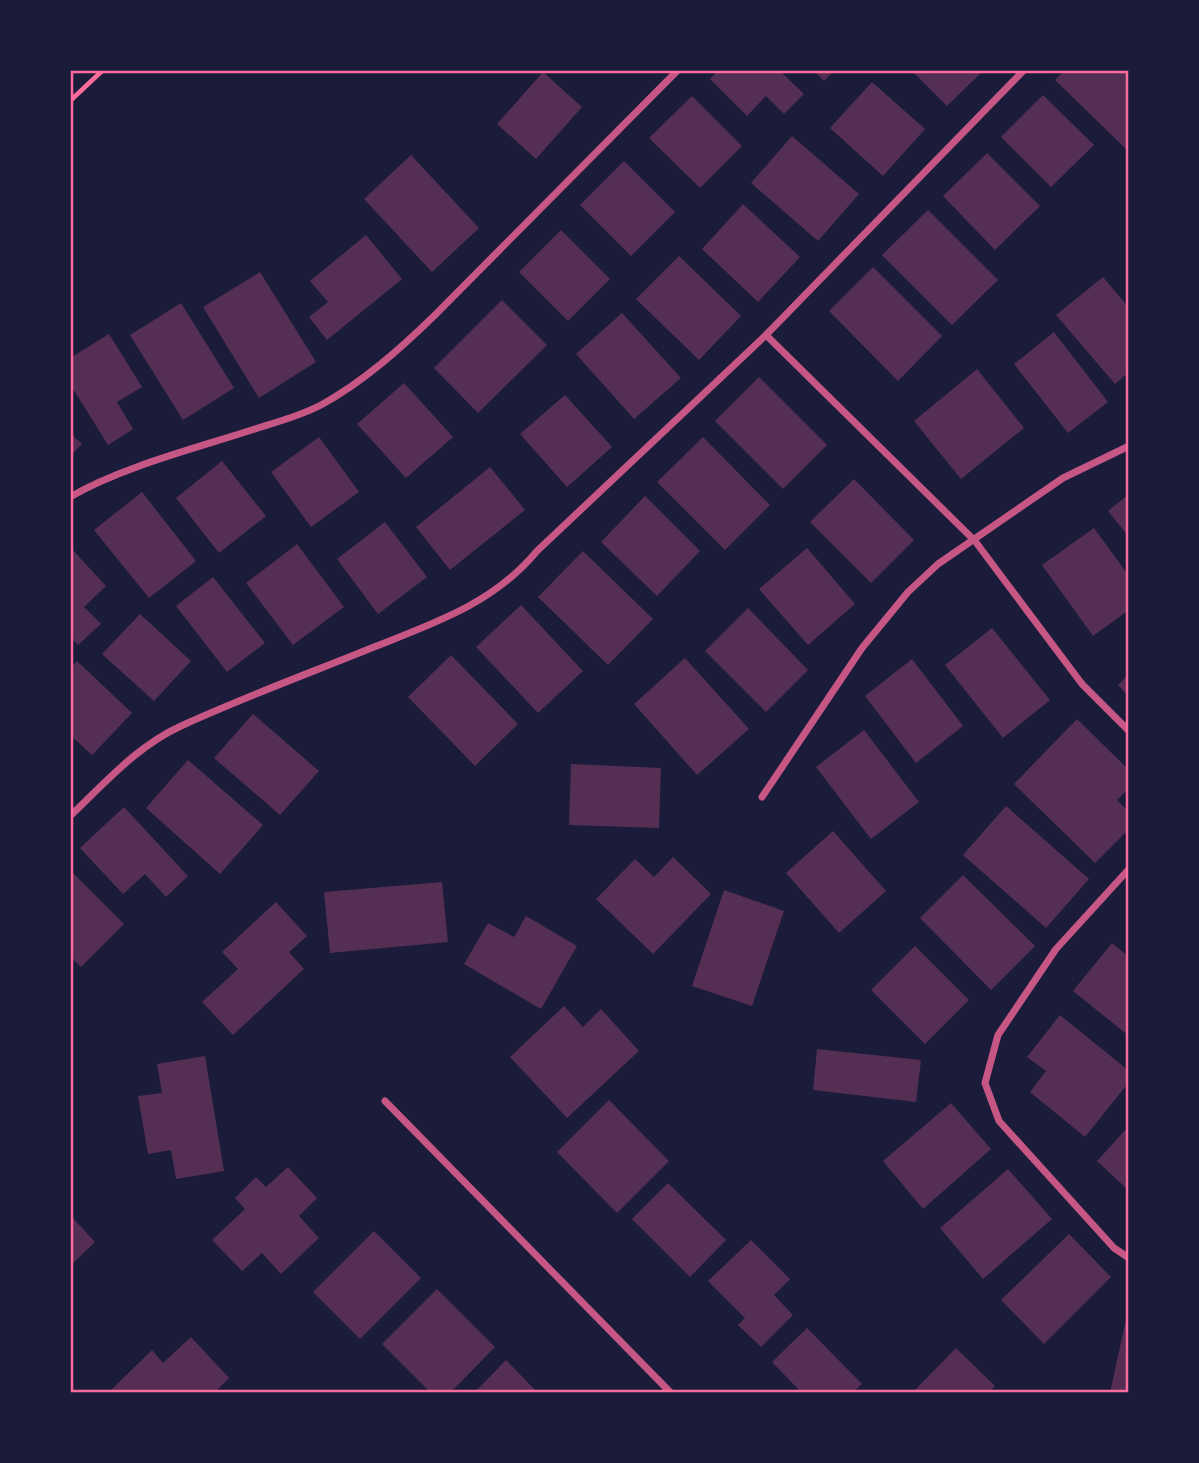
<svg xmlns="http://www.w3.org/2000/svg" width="1199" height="1463" viewBox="0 0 1199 1463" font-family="'Space Grotesk',sans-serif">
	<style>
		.building { fill: #542f53 }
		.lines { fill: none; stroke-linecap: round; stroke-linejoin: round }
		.path { stroke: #ff6b9d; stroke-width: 4.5 }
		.minor { stroke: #c65784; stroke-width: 7 }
		.neatline { fill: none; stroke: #ff6b9d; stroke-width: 2.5 }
	</style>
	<rect width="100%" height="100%" fill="#1b1b3a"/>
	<!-- building -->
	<g class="building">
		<polygon points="719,70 779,70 804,94 784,114 766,96 747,116 710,79"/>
		<polygon points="813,70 835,70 824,81"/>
		<polygon points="911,70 984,70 947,106"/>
		<polygon points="1065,70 1129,70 1129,147 1127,150 1055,80"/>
		<polygon points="543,72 582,107 536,159 497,124"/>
		<polygon points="872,82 925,129 883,176 830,128"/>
		<polygon points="1043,95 1094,145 1051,187 1001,137"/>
		<polygon points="692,96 742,146 700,188 649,138"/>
		<polygon points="792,136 859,194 818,241 751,183"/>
		<polygon points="987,153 1040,206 995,250 943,196"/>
		<polygon points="411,155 479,228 432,272 364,199"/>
		<polygon points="624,161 675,212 631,256 580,205"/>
		<polygon points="743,204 800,257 758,302 702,249"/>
		<polygon points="928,210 998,280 952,325 882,255"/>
		<polygon points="561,230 610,279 568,321 519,272"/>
		<polygon points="366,235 402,279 327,340 309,317 328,302 310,281"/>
		<polygon points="679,256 741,316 699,360 636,299"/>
		<polygon points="873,267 942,336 898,381 829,311"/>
		<polygon points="260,272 316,362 259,398 203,307"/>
		<polygon points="1103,277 1129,308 1129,372 1115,384 1056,315"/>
		<polygon points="502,300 547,345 478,413 434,368"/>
		<polygon points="181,303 234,388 183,420 130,335"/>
		<polygon points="622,313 681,378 634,419 576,354"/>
		<polygon points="1054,332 1108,402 1068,433 1014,364"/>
		<polygon points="109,334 142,387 117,402 133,429 108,445 70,384 70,358"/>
		<polygon points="977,369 1024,428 961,479 914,421"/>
		<polygon points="759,377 827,445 783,489 715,421"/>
		<polygon points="404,383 453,437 406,478 357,424"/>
		<polygon points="565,395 612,447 567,487 520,434"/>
		<polygon points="70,433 82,444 70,456"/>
		<polygon points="319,437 359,492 311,527 271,472"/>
		<polygon points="703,437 770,505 725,550 657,482"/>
		<polygon points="222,461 266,516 219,553 176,498"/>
		<polygon points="490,467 525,510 450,570 416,527"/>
		<polygon points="854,479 914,540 871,583 810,522"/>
		<polygon points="142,492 196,561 149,598 94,530"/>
		<polygon points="1129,494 1129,537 1108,511"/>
		<polygon points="645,496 700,551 657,596 601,542"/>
		<polygon points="385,522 427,577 378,614 337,559"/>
		<polygon points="1094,528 1129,576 1129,610 1093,636 1042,565"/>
		<polygon points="297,544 344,607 293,645 246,583"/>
		<polygon points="70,547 106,586 84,607 101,624 78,645 70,636"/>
		<polygon points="807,548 855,604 808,645 759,589"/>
		<polygon points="583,551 653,619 608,665 538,597"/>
		<polygon points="213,577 265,643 227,672 176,606"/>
		<polygon points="521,605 583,671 538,713 476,647"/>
		<polygon points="748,608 808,670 766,712 705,651"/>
		<polygon points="140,614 191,661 154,701 102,654"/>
		<polygon points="992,628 1050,700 1003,738 945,665"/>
		<polygon points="451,655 518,724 475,766 408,697"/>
		<polygon points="685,658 749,729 697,775 634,704"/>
		<polygon points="912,659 963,726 916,763 865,696"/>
		<polygon points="77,661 132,713 92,755 70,735 70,669"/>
		<polygon points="1129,674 1129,697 1118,685"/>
		<polygon points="253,714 319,771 280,815 214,758"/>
		<polygon points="1077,719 1129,770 1129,788 1117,800 1129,812 1129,829 1095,863 1014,784"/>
		<polygon points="864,730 919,802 871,839 816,767"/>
		<polygon points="188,760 263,825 220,874 146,808"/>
		<polygon points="571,764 661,768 659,828 569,825"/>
		<polygon points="1006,806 1089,879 1046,928 963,855"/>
		<polygon points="124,807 188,876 166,897 145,874 123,894 80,848"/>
		<polygon points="833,831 886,891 839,933 786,873"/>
		<polygon points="673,857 711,894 653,954 596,899 635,859 654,877"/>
		<polygon points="70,870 124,924 81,967 70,956"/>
		<polygon points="963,875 1035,946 991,990 920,918"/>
		<polygon points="442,882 448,942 330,953 324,892"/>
		<polygon points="724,890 784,911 752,1006 692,986"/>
		<polygon points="276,902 307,936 289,952 304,969 233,1035 202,1002 238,969 222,952"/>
		<polygon points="526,916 577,946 541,1009 464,964 488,923 514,937"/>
		<polygon points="1112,943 1129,957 1129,1036 1073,991"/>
		<polygon points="915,946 969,1000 925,1044 871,990"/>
		<polygon points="564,1006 583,1027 601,1009 639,1051 567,1118 510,1057"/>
		<polygon points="1060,1015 1129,1071 1129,1082 1085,1137 1030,1092 1046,1071 1027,1057"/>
		<polygon points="817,1049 921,1060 916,1102 813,1090"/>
		<polygon points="205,1056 224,1171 176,1179 171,1150 148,1154 138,1096 162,1093 157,1064"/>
		<polygon points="609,1100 669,1161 617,1213 557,1152"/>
		<polygon points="951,1103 991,1149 923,1209 883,1161"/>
		<polygon points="1129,1126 1129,1191 1097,1161"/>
		<polygon points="288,1167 317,1198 299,1216 319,1238 281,1274 262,1253 242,1271 212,1240 245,1209 235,1198 256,1177 266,1187"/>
		<polygon points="1008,1169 1052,1219 983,1279 940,1228"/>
		<polygon points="668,1183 726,1240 690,1277 632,1219"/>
		<polygon points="70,1215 95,1242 70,1266"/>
		<polygon points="374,1231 421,1278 360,1339 313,1292"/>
		<polygon points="1069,1234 1111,1277 1044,1344 1001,1300"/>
		<polygon points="751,1240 790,1279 774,1295 793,1315 761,1347 738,1325 745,1318 708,1281"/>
		<polygon points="437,1289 495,1347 450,1393 431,1393 382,1344"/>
		<polygon points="1128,1310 1129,1393 1110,1393"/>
		<polygon points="807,1328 862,1384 852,1393 802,1393 772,1362"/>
		<polygon points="191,1337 229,1378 214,1393 108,1393 152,1350 163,1363"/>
		<polygon points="956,1348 995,1386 988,1393 912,1393"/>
		<polygon points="506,1360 538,1393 474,1393"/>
	</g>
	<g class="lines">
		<!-- path -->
		<polyline class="path" points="70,101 103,70"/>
		<!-- minor -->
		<g class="minor">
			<polyline points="766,335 975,541 1082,684 1129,731"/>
			<path d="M 70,497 C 123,466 201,447 261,427 C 281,421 302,415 321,405 C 363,382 400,349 434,316 L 678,70"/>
			<polyline points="762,797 862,648 908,592 938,564 1063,478 1129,446"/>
			<path d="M 70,816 C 105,783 137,746 181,726 C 244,697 310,673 374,647 C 435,623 494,603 537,551 L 766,335 L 1024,70"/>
			<polyline points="1129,869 1056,949 998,1035 985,1083 999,1121 1114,1248 1129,1258"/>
			<polyline points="385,1101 671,1393"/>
		</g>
	</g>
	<!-- border -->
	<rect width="1199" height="1463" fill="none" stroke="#1b1b3a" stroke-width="144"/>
	<rect x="72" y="72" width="1055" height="1319" class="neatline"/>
</svg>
